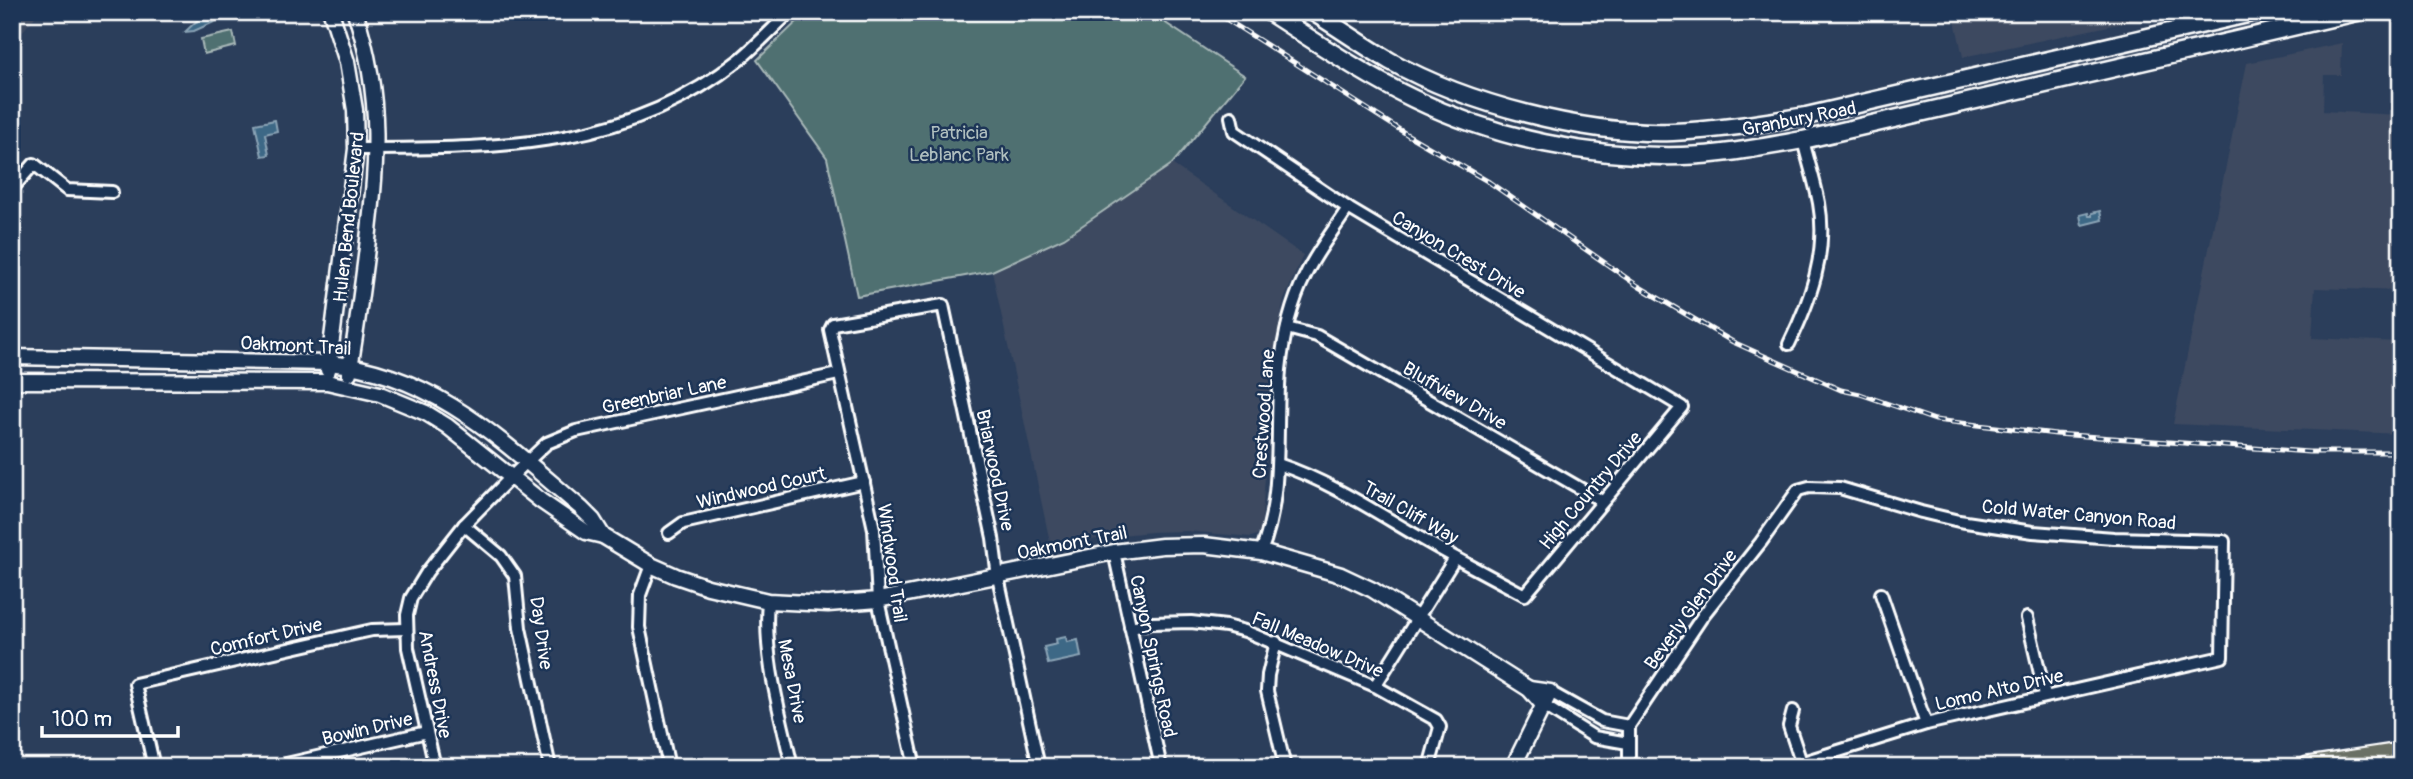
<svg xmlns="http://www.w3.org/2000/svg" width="2413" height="779" viewBox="0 0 2413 779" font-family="Pangolin,sans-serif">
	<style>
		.built { fill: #3c4960 }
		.green { fill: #507071; stroke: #a8b8b8; stroke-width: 2 }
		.water { fill: #3e6786; stroke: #8ba4b6; stroke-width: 2 }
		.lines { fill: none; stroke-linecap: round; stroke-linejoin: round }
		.minor-casing { stroke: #fff; stroke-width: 16 }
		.tertiary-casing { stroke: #fff; stroke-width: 19 }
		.secondary-casing { stroke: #fff; stroke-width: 21 }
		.motorway-casing { stroke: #fff; stroke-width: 24 }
		.minor { stroke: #1d3557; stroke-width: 10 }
		.tertiary { stroke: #1d3557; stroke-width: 14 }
		.secondary { stroke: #1d3557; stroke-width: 16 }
		.motorway { stroke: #6b7065; stroke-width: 19 }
		.rail-casing { stroke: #fff; stroke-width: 5 }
		.rail { stroke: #1d3557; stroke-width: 2.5; stroke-dasharray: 8; stroke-linecap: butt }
		.labels { text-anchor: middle; stroke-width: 5; stroke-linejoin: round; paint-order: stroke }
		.street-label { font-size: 19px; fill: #fff; stroke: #1d3557 }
		.park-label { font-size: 19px; fill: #b0bfbf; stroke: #1d3557 }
	</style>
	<rect width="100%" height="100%" fill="#2b3e5b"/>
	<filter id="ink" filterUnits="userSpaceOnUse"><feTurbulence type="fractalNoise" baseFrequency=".0143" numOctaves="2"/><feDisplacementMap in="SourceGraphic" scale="14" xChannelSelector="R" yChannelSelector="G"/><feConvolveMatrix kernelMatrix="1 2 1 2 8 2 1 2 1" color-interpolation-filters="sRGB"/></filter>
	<g filter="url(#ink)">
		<!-- built -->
		<g class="built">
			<polygon points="12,12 39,12 12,44"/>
			<polygon points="1953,12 2175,12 1963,57"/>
			<polygon points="2342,43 2341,75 2324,75 2323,111 2401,115 2401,291 2315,288 2312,338 2401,342 2401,434 2173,424 2247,63"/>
			<polygon points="1172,164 1303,255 1284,300 1275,346 1261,530 1257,535 1251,537 1187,531 1152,532 1121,535 1051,547 992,271 1064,238"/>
		</g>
		<!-- green -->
		<g class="green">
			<polygon points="807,12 1149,12 1245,76 1172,164 1064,238 992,271 857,296 827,158 757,60"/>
			<polygon points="233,32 236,46 204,54 201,39"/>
		</g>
		<!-- water -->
		<g class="water">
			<polygon points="206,12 236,12 194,31 185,32"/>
			<polygon points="275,120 277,131 265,134 269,155 262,156 255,124"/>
			<polygon points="2100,211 2102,220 2082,225 2080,215 2088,213 2089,216 2092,216 2092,213"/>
			<polygon points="1066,637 1067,642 1078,640 1081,657 1048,664 1044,647 1057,644 1056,639"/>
		</g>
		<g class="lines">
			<defs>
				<g id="minor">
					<path d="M 1231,117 L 1234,131 L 1348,208 L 1682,407 L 1525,595 C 1487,575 1449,555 1412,533 C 1368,507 1326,480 1278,464"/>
					<path d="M 356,149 C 494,148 625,151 739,60 C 757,45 773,28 790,12"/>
					<polyline points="12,189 34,164 67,190 112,192"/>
					<polyline points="1287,328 1317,336 1602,501"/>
					<path d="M 1789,344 C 1810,301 1828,253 1819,203 C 1815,182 1808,161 1803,140"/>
					<polyline points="464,525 501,556 515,576 520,628 550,767"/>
					<polyline points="669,533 683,523 864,482"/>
					<polyline points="1114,552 1161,767"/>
					<path d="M 1261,552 C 1284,494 1275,431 1280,370 C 1283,340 1291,304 1305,276 C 1316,252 1334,230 1348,208"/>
					<polyline points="651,565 640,595 639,627 669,767"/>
					<polyline points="1881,594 1926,724"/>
					<path d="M 768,601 C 763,657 780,712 792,767"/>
					<polyline points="2027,618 2045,695"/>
					<polyline points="1130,627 1152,623 1191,622 1226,626 1245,631 1375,686 1436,720 1440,727 1429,767"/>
					<polyline points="1276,642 1268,675 1267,691 1285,767"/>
					<polyline points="1375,686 1455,558"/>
					<polyline points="1550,692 1602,721 1629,726"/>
					<polyline points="1543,705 1594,737 1628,743"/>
					<polyline points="1793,711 1789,726 1801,762"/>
					<polyline points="154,767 135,684 354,634 372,630 406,629"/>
					<polyline points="273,767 427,732"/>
					<polyline points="435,767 408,648 407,615 411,598 427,572 464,525 511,477 547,443 576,431 838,374"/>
					<polyline points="915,767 878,600 874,529 830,330 833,324 943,305 993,538 998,577 1039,767"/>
					<polyline points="1629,767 1629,726 1704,614 1761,542 1798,490 1809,487 1840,488 1921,512 1959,521 2033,532 2114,538 2224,541 2222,657 1926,724 1787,767"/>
				</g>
				<g id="tertiary">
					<path d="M 12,357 L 329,363 C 436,374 503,442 581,508 L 593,520 L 603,536"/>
					<polyline points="328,370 356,149 355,110 347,62 331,12"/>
					<path d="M 349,373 C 356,335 361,295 366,256 C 377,167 384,99 355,12"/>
					<polyline points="12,381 327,382 380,394 426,413 447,426 541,501 586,532 603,536 651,565 676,576 708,587 768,601 828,604 878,600 1114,552 1162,546 1204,545 1261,552 1341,575 1373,590 1529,689 1543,705"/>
					<polyline points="1513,767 1550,692 1529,689"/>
				</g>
				<g id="secondary">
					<path d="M 1269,12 C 1316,42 1364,75 1414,99 C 1497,139 1591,158 1682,156 C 1723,155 1763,147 1803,140 L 2357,12"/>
					<path d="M 1313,12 C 1339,28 1364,46 1390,61 C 1467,104 1585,135 1673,132 C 1718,130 1762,123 1806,116 L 2256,12"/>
				</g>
				<polyline id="motorway" points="2308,767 2401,753"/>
			</defs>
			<!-- minor casing -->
			<use href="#minor" class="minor-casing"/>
			<!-- tertiary casing -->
			<use href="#tertiary" class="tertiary-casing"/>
			<!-- secondary casing -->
			<use href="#secondary" class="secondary-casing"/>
			<!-- motorway casing -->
			<use href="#motorway" class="motorway-casing"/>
			<!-- minor -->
			<use href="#minor" class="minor"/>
			<!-- tertiary -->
			<use href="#tertiary" class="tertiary"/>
			<!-- secondary -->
			<use href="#secondary" class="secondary"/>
			<!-- motorway -->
			<use href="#motorway" class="motorway"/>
			<defs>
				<polyline id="rail" points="1215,12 1408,135 1489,182 1638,286 1733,342 1841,390 1860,394 1935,420 2056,434 2309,452 2401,452"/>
			</defs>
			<!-- rail casing -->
			<use href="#rail" class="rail-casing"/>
			<!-- rail -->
			<use href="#rail" class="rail"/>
		</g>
	</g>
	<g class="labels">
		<!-- street labels -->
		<g class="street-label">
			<text transform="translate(1799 118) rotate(-11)" y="7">Granbury Road</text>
			<text transform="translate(348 217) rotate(-84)" y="7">Hulen Bend Boulevard</text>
			<text transform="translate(1459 254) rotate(31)" y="7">Canyon Crest Drive</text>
			<text transform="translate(296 345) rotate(3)" y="7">Oakmont Trail</text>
			<text transform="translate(664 394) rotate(-12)" y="7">Greenbriar Lane</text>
			<text transform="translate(1455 395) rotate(30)" y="7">Bluffview Drive</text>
			<text transform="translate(1263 414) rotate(-86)" y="7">Crestwood Lane</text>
			<text transform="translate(996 470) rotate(78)" y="7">Briarwood Drive</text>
			<text transform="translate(761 487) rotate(-13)" y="7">Windwood Court</text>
			<text transform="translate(1590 490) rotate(-50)" y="7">High Country Drive</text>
			<text transform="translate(1411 512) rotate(30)" y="7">Trail Cliff Way</text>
			<text transform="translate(2079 514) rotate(5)" y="7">Cold Water Canyon Road</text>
			<text transform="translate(1072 542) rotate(-11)" y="7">Oakmont Trail</text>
			<text transform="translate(893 563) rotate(82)" y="7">Windwood Trail</text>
			<text transform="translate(1690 609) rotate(-54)" y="7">Beverly Glen Drive</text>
			<text transform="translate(542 633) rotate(82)" y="7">Day Drive</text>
			<text transform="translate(266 636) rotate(-13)" y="7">Comfort Drive</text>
			<text transform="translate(1318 644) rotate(23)" y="7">Fall Meadow Drive</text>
			<text transform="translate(1154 656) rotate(78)" y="7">Canyon Springs Road</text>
			<text transform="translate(793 681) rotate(79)" y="7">Mesa Drive</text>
			<text transform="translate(436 684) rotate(79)" y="7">Andress Drive</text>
			<text transform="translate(1999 689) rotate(-13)" y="7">Lomo Alto Drive</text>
			<text transform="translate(367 728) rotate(-13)" y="7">Bowin Drive</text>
		</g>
		<!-- park labels -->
		<g class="park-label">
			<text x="959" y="139">Patricia<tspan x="959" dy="22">Leblanc Park</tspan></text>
		</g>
	</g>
	<!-- margin -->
	<rect width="2413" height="779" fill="none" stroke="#1d3557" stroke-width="42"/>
	<rect x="21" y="21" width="2371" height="737" fill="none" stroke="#fff" stroke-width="2.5" filter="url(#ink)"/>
	<!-- scale -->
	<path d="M42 726v10h136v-10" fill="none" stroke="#ffffff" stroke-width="3.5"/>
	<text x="52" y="726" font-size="21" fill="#ffffff" stroke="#1d3557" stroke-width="5" paint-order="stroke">100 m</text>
</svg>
